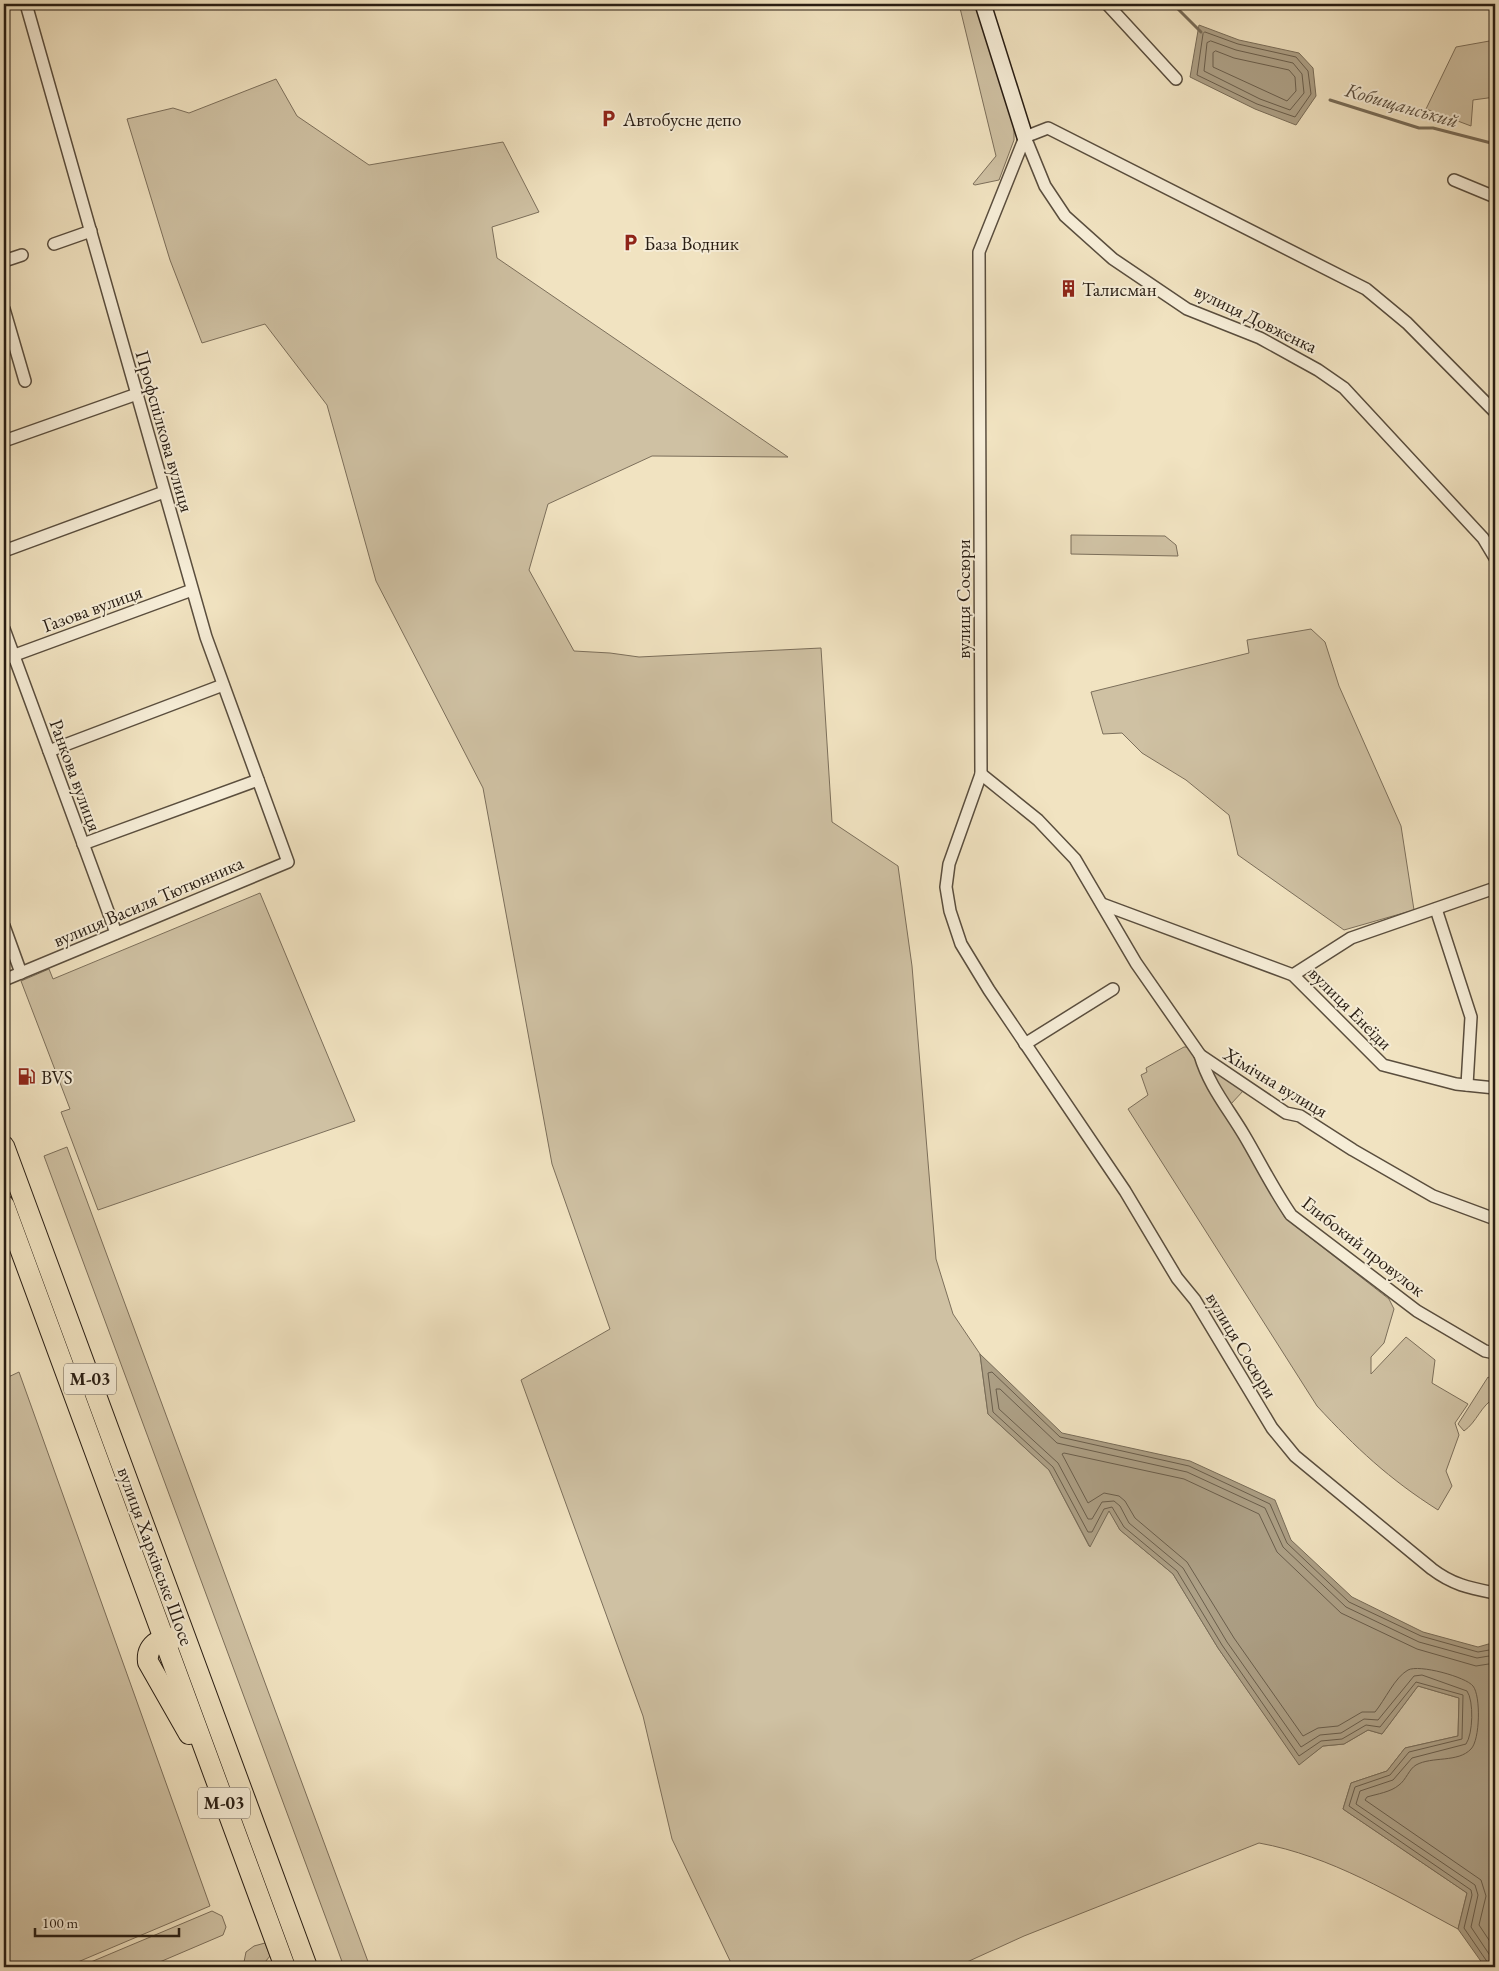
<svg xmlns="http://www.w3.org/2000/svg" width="1499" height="1971" viewBox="0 0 1499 1971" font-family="'EB Garamond',serif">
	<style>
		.green { fill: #cfc1a3; stroke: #7c6f5b }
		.water { fill: #ada086; stroke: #786c58 }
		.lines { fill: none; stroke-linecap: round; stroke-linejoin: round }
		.shore { stroke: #6a5e4c; stroke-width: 1 }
		.stream { stroke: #786c58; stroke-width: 3 }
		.street-casing { stroke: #5a4e3e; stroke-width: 14 }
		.secondary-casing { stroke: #281d13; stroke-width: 18 }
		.highway-casing { stroke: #281d13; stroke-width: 22 }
		.street { stroke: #f6edd7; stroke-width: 11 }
		.secondary { stroke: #f6edd7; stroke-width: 15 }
		.highway { stroke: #f1e3c1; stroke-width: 20 }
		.labels { text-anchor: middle; stroke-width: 4; stroke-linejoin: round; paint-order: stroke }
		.shield { fill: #f6edd7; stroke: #665b4e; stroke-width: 1 }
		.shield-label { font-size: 18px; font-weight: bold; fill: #281d13 }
		.poi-label { font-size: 19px; fill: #281d13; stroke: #f6edd7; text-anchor: start }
		.street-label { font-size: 19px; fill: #281d13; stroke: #f6edd7 }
		.water-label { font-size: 20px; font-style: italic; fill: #5d5141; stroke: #f6edd7 }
	</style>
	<rect width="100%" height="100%" fill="#f1e3c1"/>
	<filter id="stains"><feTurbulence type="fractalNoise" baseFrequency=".004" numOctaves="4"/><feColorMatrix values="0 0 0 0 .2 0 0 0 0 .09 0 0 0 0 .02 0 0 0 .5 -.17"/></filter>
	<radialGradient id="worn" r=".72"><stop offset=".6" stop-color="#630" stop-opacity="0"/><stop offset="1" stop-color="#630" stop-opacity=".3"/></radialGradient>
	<!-- green -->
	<g class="green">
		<polygon points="959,4 975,4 1014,128 1014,140 999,180 975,185 973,184 996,156"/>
		<polygon points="1495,40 1495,97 1473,100 1471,126 1426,109 1456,47"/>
		<path d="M 276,79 L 297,116 L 369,165 L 503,142 L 539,212 L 492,227 L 497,258 L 788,457 L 652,456 L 548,504 L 529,570 L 574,651 L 610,653 L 639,657 L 821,648 L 832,822 L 898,866 L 912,966 L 936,1259 L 953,1314 L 980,1354 L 988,1414 L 1049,1470 L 1089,1546 L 1109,1510 L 1120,1530 L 1173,1574 L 1218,1648 L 1299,1764 L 1323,1746 L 1344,1744 L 1368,1730 L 1382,1734 L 1418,1686 L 1459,1698 L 1458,1736 L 1405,1748 L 1387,1771 L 1351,1783 L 1343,1809 L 1467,1893 L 1458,1929 C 1394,1895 1331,1856 1259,1843 L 1024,1936 L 956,1967 L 733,1967 L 672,1839 L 643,1716 L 521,1380 L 610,1329 L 552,1164 L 483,788 L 376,581 L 327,405 L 265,324 L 202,343 L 170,260 L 127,119 L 173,108 L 189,113 Z"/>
		<polygon points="1071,535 1165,536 1176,545 1178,556 1071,554"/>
		<polygon points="1311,629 1325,642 1339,686 1401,826 1414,910 1344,930 1238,855 1229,815 1186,780 1142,753 1122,733 1103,734 1091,692 1249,653 1247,640"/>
		<polygon points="260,893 355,1121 98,1210 61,1112 70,1109 21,981 49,969 53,979"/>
		<path d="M 1184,1047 L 1189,1047 L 1191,1050 L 1209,1091 L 1236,1131 L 1285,1218 L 1389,1299 L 1394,1309 L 1384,1343 L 1371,1357 L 1371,1374 L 1406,1337 L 1435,1360 L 1432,1383 L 1468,1404 L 1455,1423 L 1459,1435 L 1446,1471 L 1452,1486 L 1438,1510 C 1389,1479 1356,1448 1317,1406 L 1128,1109 L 1148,1095 L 1141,1075 L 1147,1072 L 1146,1068 Z"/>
		<polygon points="1207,1064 1244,1090 1230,1105"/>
		<polygon points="67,1147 370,1967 344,1967 44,1156"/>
		<polygon points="19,1372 210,1906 66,1967 4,1967 4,1379"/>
		<path d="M 1488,1377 L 1495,1381 L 1495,1398 C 1481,1405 1477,1422 1464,1431 L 1458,1424 Z"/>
		<polygon points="212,1911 222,1916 226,1927 223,1935 148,1967 79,1967"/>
		<polygon points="265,1943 270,1956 261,1967 243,1967 246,1952 254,1946"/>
	</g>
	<!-- water -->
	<g class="water">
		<polygon points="1199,25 1239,40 1299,53 1313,68 1316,96 1296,125 1255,109 1190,77"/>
		<polygon points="980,1354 1062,1433 1190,1461 1275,1500 1291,1540 1352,1597 1423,1632 1478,1647 1492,1643 1495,1645 1495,1967 1485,1967 1458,1929 1467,1893 1343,1809 1351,1783 1387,1771 1405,1748 1458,1736 1459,1698 1418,1686 1382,1734 1368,1730 1344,1744 1323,1746 1299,1765 1218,1648 1173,1574 1120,1530 1109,1511 1090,1547 1049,1470 988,1414"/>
	</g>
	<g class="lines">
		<!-- shore -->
		<g class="shore">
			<polygon points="1205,32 1238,44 1296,57 1308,71 1311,94 1295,117 1257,104 1197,75 1203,34"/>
			<polygon points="1211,41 1236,50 1293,63 1302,74 1304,93 1290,110 1260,99 1204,71 1207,43"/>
			<polygon points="1216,51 1234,58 1289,70 1295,77 1296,91 1287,101 1213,67 1213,53"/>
			<path d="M 1495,1655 L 1477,1658 L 1419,1642 L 1346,1607 L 1283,1547 L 1265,1508 L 1187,1472 L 1057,1443 L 1000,1389 L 996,1389 L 999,1409 L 1058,1463 L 1088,1519 L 1092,1519 L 1102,1502 L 1114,1501 L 1120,1506 L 1129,1523 L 1183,1568 L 1227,1642 L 1301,1747 L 1320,1735 L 1341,1733 L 1364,1719 L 1378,1720 L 1414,1676 L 1422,1675 L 1467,1691 C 1474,1701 1473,1734 1466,1744 L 1412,1758 L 1393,1780 L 1360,1791 L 1356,1804 L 1475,1885 L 1478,1895 L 1471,1927 L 1495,1963"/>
			<path d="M 1495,1663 L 1476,1666 L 1417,1649 L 1341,1613 L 1277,1552 L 1259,1514 L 1184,1479 L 1064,1453 L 1062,1454 L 1088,1503 L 1104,1493 L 1119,1496 L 1125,1501 L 1135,1518 L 1187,1562 L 1234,1638 L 1303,1736 L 1318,1728 L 1338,1726 L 1362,1712 L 1375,1712 C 1385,1700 1395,1677 1408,1670 C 1419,1664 1466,1677 1473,1686 C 1481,1696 1480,1740 1471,1749 C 1458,1763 1432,1756 1416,1765 C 1409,1769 1406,1780 1399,1785 C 1391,1792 1377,1794 1367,1797 L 1365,1800 L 1481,1880 L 1486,1896 L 1479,1925 L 1495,1949"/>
			<polyline points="1489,1967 1488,1963 1464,1928 1472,1895 1471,1890 1349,1806 1355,1787 1390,1775 1409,1752 1462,1739 1463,1695 1416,1682 1380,1727 1366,1725 1342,1739 1321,1741 1299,1756 1222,1645 1177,1571 1124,1527 1112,1507 1104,1509 1092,1532 1088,1532 1053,1467 993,1412 988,1373 992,1372 1060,1437 1189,1466 1270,1504 1287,1543 1349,1602 1421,1636 1478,1652 1495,1649"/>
		</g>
		<!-- stream -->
		<g class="stream">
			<polyline points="1173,4 1201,32"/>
			<polyline points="1330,100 1419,128 1433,128 1495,144"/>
		</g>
		<defs>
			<g id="street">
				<polyline points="1107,4 1176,79"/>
				<path d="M 1025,137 L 979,252 L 981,774 L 949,864 L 946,887 L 950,911 L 961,944 L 989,990 L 1125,1191 L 1177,1278 L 1195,1300 L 1272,1428 L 1295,1456 L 1432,1569 C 1453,1585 1470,1588 1495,1593"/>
				<polyline points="1025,137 1045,186 1065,216 1113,259 1187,309 1260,338 1318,370 1344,388 1483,538 1495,558"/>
				<polyline points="1025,137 1048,128 1366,289 1407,323 1495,412"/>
				<polyline points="1454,180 1495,197"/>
				<polyline points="54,244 91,231"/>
				<polyline points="4,261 22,255"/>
				<polyline points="4,309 25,381"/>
				<polyline points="4,441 137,394"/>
				<polyline points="4,551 164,492"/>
				<polyline points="4,629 116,933"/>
				<polyline points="4,659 192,590"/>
				<polyline points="49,751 223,685"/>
				<polyline points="981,774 1038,820 1075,859 1136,963 1200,1055 1286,1113 1300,1116 1353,1150 1433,1196 1495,1219"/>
				<polyline points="83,844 258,780"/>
				<polyline points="1102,904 1293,975 1383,1065 1456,1084 1495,1088"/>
				<polyline points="1436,909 1471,1017 1467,1085"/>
				<polyline points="4,926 21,973"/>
				<polyline points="1293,975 1351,938 1495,888"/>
				<polyline points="4,980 288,862 206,637 26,4"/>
				<polyline points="1025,1044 1113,989"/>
				<path d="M 1200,1055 C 1209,1086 1228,1108 1244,1135 C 1260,1162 1273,1189 1291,1215 L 1417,1311 L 1485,1351 L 1495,1353"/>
			</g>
			<polyline id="secondary" points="983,4 1025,137"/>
			<g id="highway">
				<polyline points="4,1146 307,1967"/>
				<polyline points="4,1205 285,1967"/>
				<path d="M 175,1638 C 159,1636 146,1647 148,1662 L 189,1734"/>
			</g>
		</defs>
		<!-- street casing -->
		<use href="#street" class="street-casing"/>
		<!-- secondary casing -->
		<use href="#secondary" class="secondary-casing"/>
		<!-- highway casing -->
		<use href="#highway" class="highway-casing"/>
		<!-- street -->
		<use href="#street" class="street"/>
		<!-- secondary -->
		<use href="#secondary" class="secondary"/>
		<!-- highway -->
		<use href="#highway" class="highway"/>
	</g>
	<!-- icons -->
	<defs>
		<symbol id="parking-bare" viewBox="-9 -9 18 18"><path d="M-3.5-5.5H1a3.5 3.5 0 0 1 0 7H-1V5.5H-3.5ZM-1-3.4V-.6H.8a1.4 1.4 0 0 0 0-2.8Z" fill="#8f2418" stroke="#f6edd7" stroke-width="2.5" paint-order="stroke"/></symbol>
		<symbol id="building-bare" viewBox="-9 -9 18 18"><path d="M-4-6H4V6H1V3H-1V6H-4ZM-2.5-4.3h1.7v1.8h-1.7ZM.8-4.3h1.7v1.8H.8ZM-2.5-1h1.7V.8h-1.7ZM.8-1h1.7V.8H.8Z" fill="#8f2418" stroke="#f6edd7" stroke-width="2.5" paint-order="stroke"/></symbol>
		<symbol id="fuel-bare" viewBox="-9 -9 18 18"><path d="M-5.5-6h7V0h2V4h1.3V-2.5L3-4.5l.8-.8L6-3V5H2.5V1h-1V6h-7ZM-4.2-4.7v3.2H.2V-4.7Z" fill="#8f2418" stroke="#f6edd7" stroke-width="2.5" paint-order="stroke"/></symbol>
	</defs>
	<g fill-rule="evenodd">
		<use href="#parking-bare" x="596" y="106" width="25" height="25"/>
		<use href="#parking-bare" x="618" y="230" width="25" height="25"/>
		<use href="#building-bare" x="1056" y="276" width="25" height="25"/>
		<use href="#fuel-bare" x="14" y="1064" width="25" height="25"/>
	</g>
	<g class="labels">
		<!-- shield labels -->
		<g class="shield">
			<rect x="64" y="1363.5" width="52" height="31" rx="4"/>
			<rect x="198" y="1787.5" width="52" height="31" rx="4"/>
		</g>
		<g class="shield-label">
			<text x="90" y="1385">М-03</text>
			<text x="224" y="1809">М-03</text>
		</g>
		<!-- poi labels -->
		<g class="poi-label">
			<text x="623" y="126">Автобусне депо</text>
			<text x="644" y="250">База Водник</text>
			<text x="1082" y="296">Талисман</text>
			<text x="41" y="1084">BVS</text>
		</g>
		<!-- street labels -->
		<g class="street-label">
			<text transform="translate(1256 318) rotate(26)" y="7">вулиця Довженка</text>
			<text transform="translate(165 431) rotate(74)" y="7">Профспілкова вулиця</text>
			<text transform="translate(963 599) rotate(-90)" y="7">вулиця Сосюри</text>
			<text transform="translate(92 608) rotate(-20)" y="7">Газова вулиця</text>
			<text transform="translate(76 775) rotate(70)" y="7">Ранкова вулиця</text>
			<text transform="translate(148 901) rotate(-23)" y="7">вулиця Василя Тютюнника</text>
			<text transform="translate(1351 1008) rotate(45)" y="7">вулиця Енеїди</text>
			<text transform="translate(1276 1082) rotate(31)" y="7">Хімічна вулиця</text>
			<text transform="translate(1364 1246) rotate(38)" y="7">Глибокий провулок</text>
			<text transform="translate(1242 1345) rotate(59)" y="7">вулиця Сосюри</text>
			<text transform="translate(156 1556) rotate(70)" y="7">вулиця Харківське Шосе</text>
		</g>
		<!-- water labels -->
		<g class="water-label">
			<text transform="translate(1402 105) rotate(16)" y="7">Кобищанський</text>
		</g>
	</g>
	<!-- margin -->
	<rect width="1499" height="1971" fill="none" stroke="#f1e3c1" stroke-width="20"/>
	<rect x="5" y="5" width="1489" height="1961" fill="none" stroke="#281d13" stroke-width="2.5"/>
	<rect x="10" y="10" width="1479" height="1951" fill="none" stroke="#281d13"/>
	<!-- scale -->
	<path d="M35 1928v8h144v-8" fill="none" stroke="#281d13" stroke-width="2.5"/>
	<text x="42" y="1928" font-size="15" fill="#281d13" stroke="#f6edd7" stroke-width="4" paint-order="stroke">100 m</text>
	<rect width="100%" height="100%" filter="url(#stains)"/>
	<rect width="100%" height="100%" fill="url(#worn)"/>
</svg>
